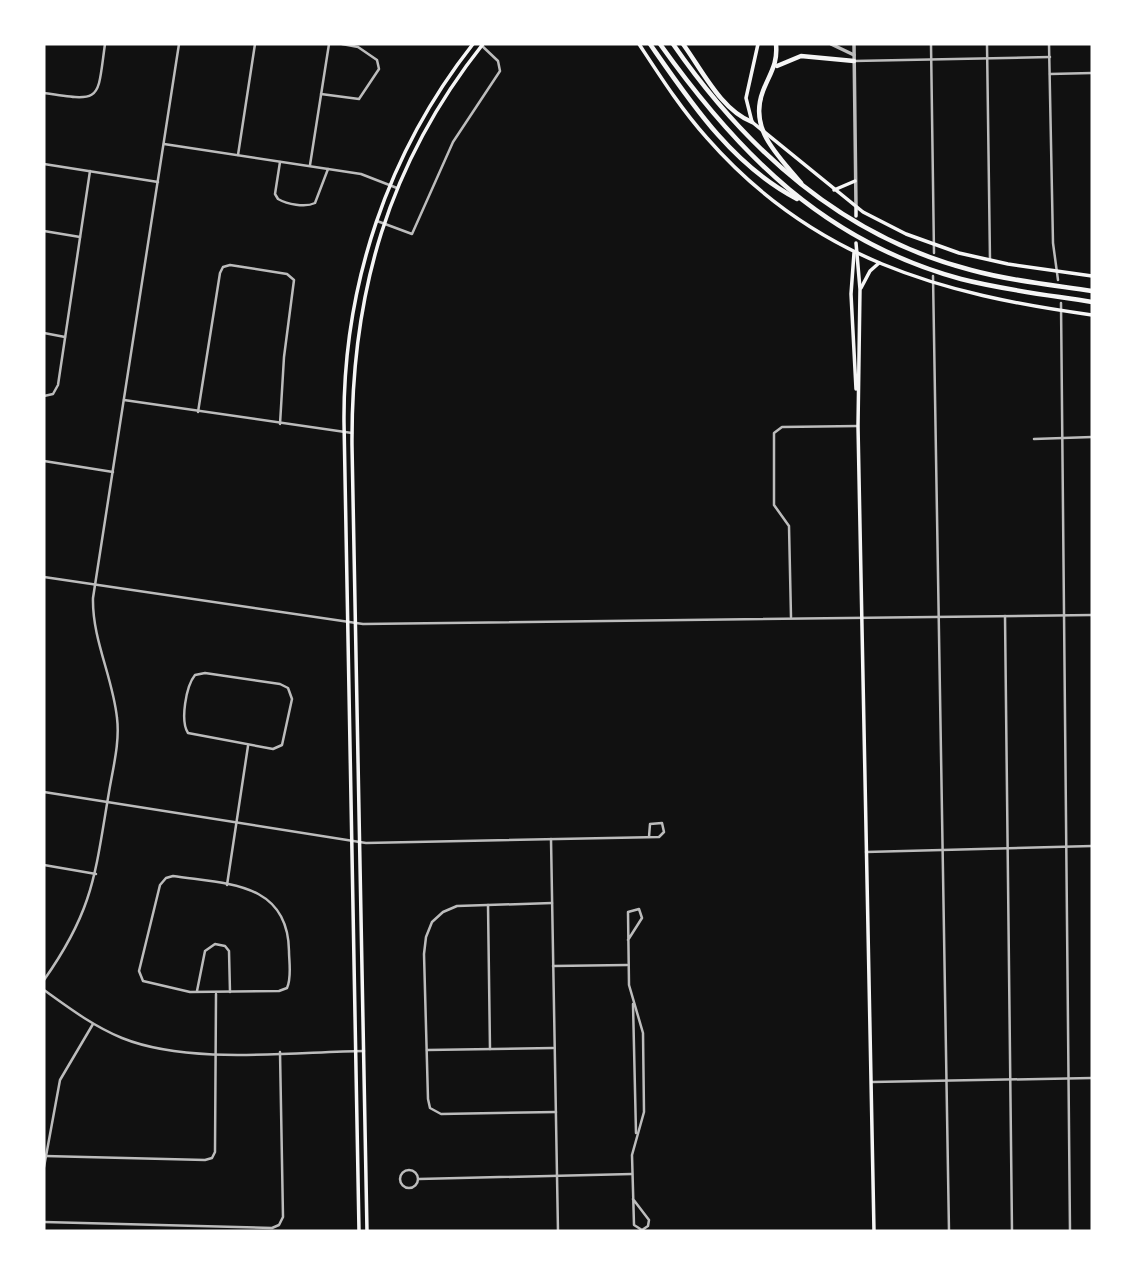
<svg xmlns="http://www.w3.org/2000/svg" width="1136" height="1275" viewBox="0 0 1136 1275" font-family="'PT Sans Narrow',sans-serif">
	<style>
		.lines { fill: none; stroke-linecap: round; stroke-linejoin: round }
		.minor { stroke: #bcbcbc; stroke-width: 2.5 }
		.tertiary { stroke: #bcbcbc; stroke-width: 3.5 }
		.secondary { stroke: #f5f5f5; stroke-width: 3.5 }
		.motorway { stroke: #f5f5f5; stroke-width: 4.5 }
	</style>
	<rect width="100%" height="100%" fill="#111"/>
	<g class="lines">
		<!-- minor -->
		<g class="minor">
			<polyline points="931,44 934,253"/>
			<polyline points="987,44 990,260"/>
			<polyline points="1049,44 1053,243 1058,280"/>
			<polyline points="854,61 1050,57"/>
			<polyline points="1050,74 1092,73"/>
			<path d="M 44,93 C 103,102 97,101 105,44"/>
			<polyline points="321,94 359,99 379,69 377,60 358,47 342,44"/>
			<polyline points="164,144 361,174 397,188"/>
			<polyline points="238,155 255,44"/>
			<path d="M 280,162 L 275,194 L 278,199 C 287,204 305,208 315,203 L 328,169"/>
			<polyline points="44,164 158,182"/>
			<polyline points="310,165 329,44"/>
			<polyline points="377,221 412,234 453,142 500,71 498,61 480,44"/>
			<polyline points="44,231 80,237"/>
			<polyline points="933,276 949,1231"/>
			<polyline points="1061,303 1070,1231"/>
			<polyline points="44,333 65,337"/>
			<polyline points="44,396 53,394 58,385 90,171"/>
			<polyline points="124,400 352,433"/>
			<polyline points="198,412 220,273 223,267 230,265 287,274 294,280 284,357 280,424"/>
			<polyline points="1034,439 1092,437"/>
			<polyline points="44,461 113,472"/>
			<polyline points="44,577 363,624 1092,615"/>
			<polyline points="1005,616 1012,1231"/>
			<polyline points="791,617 789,526 774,505 774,433 782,427 858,426"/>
			<path d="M 205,673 L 280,684 L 288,688 L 292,699 L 282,745 L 273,749 L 188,733 C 180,721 186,686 195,675 Z"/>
			<polyline points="44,792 366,843 659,837 664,832 662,823 650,824 649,837"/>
			<polyline points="551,839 558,1231"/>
			<polyline points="866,852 1092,846"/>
			<polyline points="44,865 96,874"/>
			<path d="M 173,876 C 225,884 288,881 289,951 C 289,962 292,977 287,988 L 279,991 L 190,992 L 143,981 L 139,971 L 160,885 L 166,878 Z"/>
			<polyline points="227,885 248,746"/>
			<polyline points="552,903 457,906 443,912 432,922 426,937 424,954 428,1099 430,1108 441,1114 556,1112"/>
			<polyline points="488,905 490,1049"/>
			<polyline points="628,940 642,918 639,909 628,912 629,985 643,1033 644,1112 632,1155 634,1225 642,1230 648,1226 649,1220 633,1199"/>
			<polyline points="553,966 627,965"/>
			<path d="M 44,980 C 94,909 95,874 109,792 C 113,768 120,742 117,718 C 113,678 92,639 93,598 L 179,44"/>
			<path d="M 44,990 C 69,1008 93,1026 122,1038 C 189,1065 291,1052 364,1051"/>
			<polyline points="197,991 205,951 215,944 225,946 229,951 230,992"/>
			<polyline points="633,1004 636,1133"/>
			<polyline points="427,1050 553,1048"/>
			<polyline points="872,1082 1092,1078"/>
			<polyline points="45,1156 205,1160 212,1158 215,1152 216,994"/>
			<polyline points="44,1167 60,1080 93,1024"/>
			<circle cx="409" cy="1179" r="9"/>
			<polyline points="419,1179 632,1174"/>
			<polyline points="44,1222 272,1228 279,1225 283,1217 280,1052"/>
		</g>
		<!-- tertiary -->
		<g class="tertiary">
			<polyline points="831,44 854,55"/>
			<polyline points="854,44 856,206"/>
		</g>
		<!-- secondary -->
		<g class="secondary">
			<path d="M 639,44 C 660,76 681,109 707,138 C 813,259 940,294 1092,315"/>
			<polyline points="758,44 746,98 752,122 863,212 906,234 959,253 1008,264 1092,276"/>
			<polyline points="834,190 855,181"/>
			<polyline points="856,207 856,216"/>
			<polyline points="856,243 860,289 858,426 874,1231"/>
			<polyline points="854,253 851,294 856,389"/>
			<polyline points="861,288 870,271 879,263"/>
			<path d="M 359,1231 L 344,422 C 343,285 388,152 473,44"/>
			<path d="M 367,1231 L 352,445 C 351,293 388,164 483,44"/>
		</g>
		<!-- motorway -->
		<g class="motorway">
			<path d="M 650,44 C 691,103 732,165 797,199"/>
			<path d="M 660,44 C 739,155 825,242 961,279 C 1004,290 1048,295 1092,302"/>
			<path d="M 673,44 C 747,151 843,237 971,270 C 1011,281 1052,285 1092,291"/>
			<path d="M 683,44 C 702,70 721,110 752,122"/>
			<path d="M 776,44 C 778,64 770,73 763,91 C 748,130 779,156 801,183"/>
			<polyline points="777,66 801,56 854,61"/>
		</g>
	</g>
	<!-- border -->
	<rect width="1136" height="1275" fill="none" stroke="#ffffff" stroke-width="91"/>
</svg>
